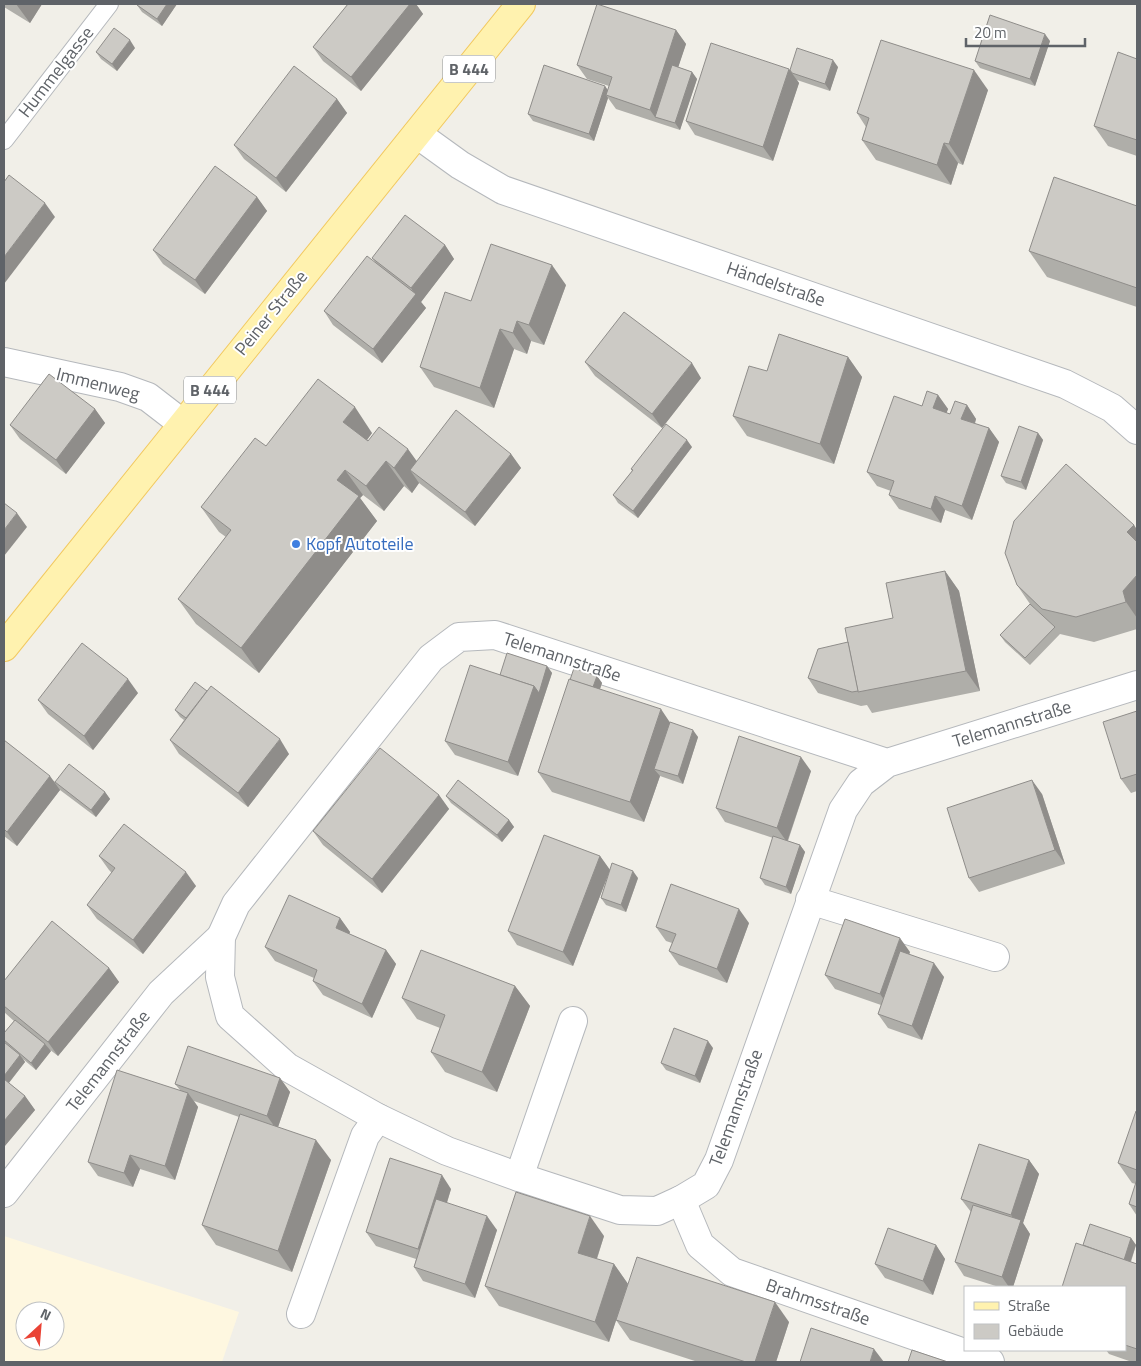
<svg xmlns="http://www.w3.org/2000/svg" width="1141" height="1366" viewBox="0 0 1141 1366" font-family="'Titillium Web',sans-serif">
	<style>
		.commercial { fill: #fef7e0; fill-rule: evenodd }
		.lines { fill: none; stroke-linecap: round; stroke-linejoin: round }
		.lane-casing { stroke: #b5b8bc; stroke-width: 20 }
		.street-casing { stroke: #b5b8bc; stroke-width: 30 }
		.primary-casing { stroke: #f2c960; stroke-width: 30 }
		.lane { stroke: #fff; stroke-width: 18 }
		.street { stroke: #fff; stroke-width: 28 }
		.primary { stroke: #fff2af; stroke-width: 28 }
		.wall { fill: #afaea9 }
		.shaded-wall { fill: #8f8d8a }
		.building { fill: #cccac5; stroke: #8f8d8a }
		.shop-dot { fill: #3f7fe0; stroke: #fff; stroke-width: 2 }
		.labels { text-anchor: middle; stroke-width: 4; stroke-linejoin: round; paint-order: stroke }
		.shield { fill: #fff; stroke: #8f9295; stroke-width: 1 }
		.shield-label { font-size: 16px; font-weight: bold; fill: #5f6368 }
		.street-label { font-size: 18px; fill: #5f6368; stroke: #fff }
		.shop-label { font-size: 18px; fill: #366cbe; stroke: #fff; text-anchor: start }
	</style>
	<rect width="100%" height="100%" fill="#f1efe8"/>
	<!-- commercial -->
	<path class="commercial" d="M 4,1236 L 239,1312 L 222,1362 L 4,1362 ZM 25,1311 L 55,1311 L 55,1341 L 25,1341 Z"/>
	<g class="lines">
		<defs>
			<polyline id="lane" points="4,140 109,4"/>
			<g id="street">
				<polyline points="417,134 460,165 503,190 1065,384 1112,408 1137,430"/>
				<polyline points="4,362 120,387 148,397 183,424"/>
				<polyline points="887,763 495,635 459,637 431,658 236,904 221,937 220,977 230,1016 287,1067 378,1118 447,1151 519,1177 620,1210 657,1211 681,1200 706,1185 719,1160 843,810 861,783 887,763 1137,685"/>
				<polyline points="810,900 995,957"/>
				<polyline points="519,1177 573,1021"/>
				<polyline points="4,1193 161,993 221,937"/>
				<polyline points="681,1200 700,1245 732,1272 990,1362"/>
				<polyline points="301,1314 365,1136 378,1118"/>
			</g>
			<polyline id="primary" points="4,647 521,4"/>
		</defs>
		<!-- lane casing -->
		<use href="#lane" class="lane-casing"/>
		<!-- street casing -->
		<use href="#street" class="street-casing"/>
		<!-- primary casing -->
		<use href="#primary" class="primary-casing"/>
		<!-- lane -->
		<use href="#lane" class="lane"/>
		<!-- street -->
		<use href="#street" class="street"/>
		<!-- primary -->
		<use href="#primary" class="primary"/>
	</g>
	<!-- wall -->
	<g class="wall">
		<polygon points="4,4 42,4 30,23 4,7"/>
		<polygon points="138,4 177,4 162,26 142,12 137,5"/>
		<polygon points="348,4 416,4 423,14 361,91 323,61 313,47"/>
		<polygon points="676,30 686,44 678,67 692,72 697,79 680,130 616,109 608,98 594,141 533,121 528,114 608,90 609,86 587,79 577,65"/>
		<polygon points="1050,41 1035,86 980,68 975,61"/>
		<polygon points="135,48 117,71 101,59 96,52"/>
		<polygon points="1137,59 1137,156 1108,146 1094,126"/>
		<polygon points="838,67 830,91 797,80 799,83 773,161 695,135 686,121 790,70"/>
		<polygon points="988,90 963,165 958,163 951,185 876,160 862,140 866,127 857,113"/>
		<polygon points="337,99 347,113 286,192 244,159 234,145"/>
		<polygon points="257,197 267,211 205,294 163,264 153,250"/>
		<polygon points="1137,206 1137,307 1047,277 1029,251"/>
		<polygon points="445,245 454,259 421,302 426,308 382,363 333,325 324,311 376,263 372,258"/>
		<polygon points="566,285 544,345 531,341 527,354 514,349 494,408 434,387 420,367 471,301"/>
		<polygon points="848,357 862,377 834,464 747,436 733,416 767,371"/>
		<polygon points="585,362 701,378 662,428 595,376"/>
		<polygon points="938,395 948,409 946,413 950,414 967,405 976,419 975,424 989,428 999,442 972,520 945,510 941,523 899,509 889,495 891,491 877,486 867,472 922,406"/>
		<polygon points="95,409 105,423 66,474 20,439 10,425"/>
		<polygon points="372,433 367,440 417,461 511,454 521,468 475,526 419,483 412,493 404,486 384,511 363,495 360,498 377,521 259,673 196,624 178,599 226,537 219,532 201,507 266,446"/>
		<polygon points="1038,433 1043,440 1026,490 1006,483 1001,476"/>
		<polygon points="692,447 638,518 618,503 613,495 632,471 631,469"/>
		<polygon points="1134,525 1137,530 1137,629 1094,642 1060,634 1030,665 1005,642 1000,635 1030,604 1017,585"/>
		<polygon points="945,571 959,591 980,691 872,713 867,705 861,706 818,693 808,678 848,642 893,618"/>
		<polygon points="547,666 552,673 518,776 455,755 445,741 500,675"/>
		<polygon points="597,676 602,683 600,689 670,722 698,737 683,784 660,776 644,822 552,792 538,772"/>
		<polygon points="138,693 93,750 48,714 38,700"/>
		<polygon points="175,710 289,754 248,807 179,754 170,740 184,720 180,717"/>
		<polygon points="1137,711 1137,791 1131,793 1121,779"/>
		<polygon points="4,740 55,782 105,792 110,799 96,817 60,790 17,846 4,836"/>
		<polygon points="811,771 788,841 800,845 805,852 791,894 765,885 760,878 773,838 725,822 716,808"/>
		<polygon points="1042,794 1065,864 979,892 969,878"/>
		<polygon points="439,795 449,809 382,893 323,845 313,831"/>
		<polygon points="446,796 509,820 514,827 502,842 451,803"/>
		<polygon points="99,856 196,886 143,954 97,919 87,905 112,873 109,870"/>
		<polygon points="600,856 610,870 573,966 517,945 508,931"/>
		<polygon points="638,878 626,912 606,905 601,898"/>
		<polygon points="340,918 350,932 349,934 386,950 396,964 372,1018 323,995 313,981 314,978 275,961 265,947"/>
		<polygon points="749,923 727,983 679,965 669,951 672,943 666,941 656,927"/>
		<polygon points="910,952 909,954 944,977 922,1040 888,1028 878,1014 881,1005 835,989 825,975"/>
		<polygon points="109,968 119,982 58,1056 49,1049 51,1051 36,1070 23,1059 25,1062 9,1083 25,1096 35,1110 4,1147 4,1033 14,1021 4,1012 4,981"/>
		<polygon points="515,986 530,1006 497,1092 445,1072 431,1052 440,1028 417,1019 402,998"/>
		<polygon points="713,1048 700,1083 666,1070 661,1063"/>
		<polygon points="280,1078 290,1092 278,1127 331,1160 292,1272 216,1245 202,1225 239,1117 194,1101 198,1107 175,1180 140,1169 133,1187 98,1176 88,1162 180,1090 175,1084"/>
		<polygon points="1137,1111 1137,1216 1129,1204 1136,1184 1132,1183 1118,1163"/>
		<polygon points="1029,1160 1039,1174 1023,1223 1030,1234 1013,1287 999,1287 964,1276 955,1262 971,1212 961,1199"/>
		<polygon points="451,1189 447,1203 497,1230 475,1298 423,1281 414,1267 416,1259 376,1246 366,1232"/>
		<polygon points="604,1236 597,1259 614,1264 628,1284 789,1322 776,1362 698,1362 630,1340 616,1320 609,1342 499,1306 485,1286"/>
		<polygon points="1131,1238 1136,1245 1131,1262 1137,1264 1137,1362 1132,1362 1109,1354 1106,1350 1125,1350 1125,1287 1083,1245"/>
		<polygon points="936,1245 945,1259 933,1295 885,1278 875,1264"/>
	</g>
	<!-- shaded-wall -->
	<g class="shaded-wall">
		<polygon points="16,4 42,4 30,23"/>
		<polygon points="167,4 177,4 162,26 157,19"/>
		<polygon points="410,4 416,4 423,14 361,91 351,77"/>
		<polygon points="676,30 686,44 661,119 655,117 650,110"/>
		<polygon points="1045,34 1050,41 1035,86 1030,79"/>
		<polygon points="130,40 135,48 117,71 112,64"/>
		<polygon points="833,60 838,67 830,91 825,84"/>
		<polygon points="789,69 799,83 773,161 763,147"/>
		<polygon points="974,70 988,90 963,165 949,144"/>
		<polygon points="692,72 697,79 680,130 675,123"/>
		<polygon points="605,86 610,93 606,95 608,98 594,141 589,134"/>
		<polygon points="337,99 347,113 286,192 276,178"/>
		<polygon points="944,143 958,163 951,185 937,165"/>
		<polygon points="257,197 267,211 205,294 195,280"/>
		<polygon points="45,203 55,217 4,284 4,257"/>
		<polygon points="445,245 454,259 421,302 426,308 382,363 373,349 415,295 411,288"/>
		<polygon points="552,265 566,285 544,345 529,325"/>
		<polygon points="517,321 531,341 527,354 513,333"/>
		<polygon points="500,329 514,349 494,408 480,388"/>
		<polygon points="848,357 862,377 834,464 820,444"/>
		<polygon points="692,363 701,378 662,428 652,414"/>
		<polygon points="938,395 948,409 943,423 933,408"/>
		<polygon points="967,405 976,419 971,433 961,419"/>
		<polygon points="355,407 372,433 361,448 343,422"/>
		<polygon points="95,409 105,423 66,474 56,460"/>
		<polygon points="989,428 999,442 972,520 962,506"/>
		<polygon points="1038,433 1043,440 1026,490 1021,482"/>
		<polygon points="687,440 692,447 638,518 633,511"/>
		<polygon points="408,449 426,474 410,470 419,483 412,493 394,468"/>
		<polygon points="511,454 521,468 475,526 465,512"/>
		<polygon points="386,461 404,486 384,511 366,486"/>
		<polygon points="345,470 363,495 360,498 377,521 259,673 241,648 337,480"/>
		<polygon points="935,496 945,510 941,523 931,509"/>
		<polygon points="17,513 27,527 4,556 4,530"/>
		<polygon points="1134,525 1137,530 1137,547 1127,532"/>
		<polygon points="945,571 959,591 980,691 966,671"/>
		<polygon points="1137,575 1137,618 1126,602 1123,591"/>
		<polygon points="547,666 552,673 518,776 508,762 534,686"/>
		<polygon points="597,676 602,683 595,703 590,696"/>
		<polygon points="128,679 138,693 93,750 84,736"/>
		<polygon points="661,709 675,730 654,769 660,776 644,822 630,802"/>
		<polygon points="693,730 698,737 683,784 678,776"/>
		<polygon points="280,739 289,754 248,807 238,793"/>
		<polygon points="801,757 811,771 787,842 777,828"/>
		<polygon points="50,776 60,790 17,846 7,832"/>
		<polygon points="1032,780 1042,794 1065,864 1055,850"/>
		<polygon points="105,792 110,799 96,817 91,810"/>
		<polygon points="439,795 449,809 382,893 372,879"/>
		<polygon points="509,820 514,827 502,842 497,835"/>
		<polygon points="800,845 805,852 791,894 786,887"/>
		<polygon points="600,856 610,870 573,966 563,952"/>
		<polygon points="633,871 638,878 626,912 621,905"/>
		<polygon points="186,872 196,886 143,954 133,940"/>
		<polygon points="739,909 749,923 727,983 717,969"/>
		<polygon points="340,918 350,932 346,942 336,928"/>
		<polygon points="900,938 910,952 890,1008 880,994"/>
		<polygon points="386,950 396,964 372,1018 362,1004"/>
		<polygon points="934,963 944,977 922,1040 912,1026"/>
		<polygon points="109,968 119,982 58,1056 48,1042"/>
		<polygon points="515,986 530,1006 497,1092 482,1072"/>
		<polygon points="708,1041 713,1048 700,1083 695,1076"/>
		<polygon points="45,1044 51,1051 36,1070 31,1063"/>
		<polygon points="20,1055 25,1062 7,1085 4,1081 4,1076"/>
		<polygon points="280,1078 290,1092 277,1130 267,1116"/>
		<polygon points="188,1093 198,1107 175,1180 165,1166"/>
		<polygon points="25,1096 35,1110 4,1147 4,1121"/>
		<polygon points="316,1140 331,1160 292,1272 278,1251"/>
		<polygon points="130,1155 140,1169 133,1187 124,1173"/>
		<polygon points="1029,1160 1039,1174 1023,1223 1030,1234 1013,1287 1009,1287 1002,1277 1019,1226 1011,1215"/>
		<polygon points="442,1175 451,1189 428,1263 418,1249"/>
		<polygon points="487,1216 497,1230 475,1298 465,1284"/>
		<polygon points="590,1216 604,1236 592,1273 578,1253"/>
		<polygon points="1131,1238 1136,1245 1126,1275 1121,1268"/>
		<polygon points="936,1245 945,1259 933,1295 923,1281"/>
		<polygon points="614,1264 628,1284 609,1342 595,1322"/>
		<polygon points="775,1302 789,1322 776,1362 755,1362"/>
		<polygon points="874,1349 884,1362 870,1362"/>
	</g>
	<!-- building -->
	<g class="building">
		<polygon points="138,4 167,4 157,19 137,5"/>
		<polygon points="348,4 410,4 351,77 313,47"/>
		<polygon points="597,4 676,30 650,110 606,95 612,77 577,65"/>
		<polygon points="990,15 1045,34 1030,79 975,61"/>
		<polygon points="114,28 130,40 112,64 96,52"/>
		<polygon points="881,40 974,70 949,144 944,143 937,165 862,140 869,118 857,113"/>
		<polygon points="711,43 789,69 763,147 686,121"/>
		<polygon points="797,48 833,60 825,84 792,73 790,70"/>
		<polygon points="1118,52 1137,59 1137,140 1094,126"/>
		<polygon points="544,65 605,86 589,134 528,114"/>
		<polygon points="672,65 692,72 675,123 655,117"/>
		<polygon points="294,66 337,99 276,178 234,145"/>
		<polygon points="215,166 257,197 195,280 153,250"/>
		<polygon points="9,175 45,203 4,257 4,182"/>
		<polygon points="1054,177 1137,206 1137,288 1029,251"/>
		<polygon points="405,215 445,245 411,288 372,258"/>
		<polygon points="491,244 552,265 529,325 517,321 513,333 500,329 480,388 420,367 445,292 471,301"/>
		<polygon points="367,256 416,294 373,349 324,311"/>
		<polygon points="624,312 692,363 652,414 585,362"/>
		<polygon points="779,334 848,357 820,444 733,416 749,366 767,371"/>
		<polygon points="49,374 95,409 56,460 10,425"/>
		<polygon points="318,379 355,407 343,422 368,441 379,427 408,449 394,468 386,461 366,486 345,470 337,480 359,496 241,648 178,599 231,530 201,507 255,438 266,446"/>
		<polygon points="927,391 938,395 933,408 950,414 955,401 967,405 961,419 989,428 962,506 935,496 931,509 889,495 894,481 867,472 894,396 922,406"/>
		<polygon points="456,410 511,454 465,512 410,470"/>
		<polygon points="666,424 687,440 633,511 613,495 633,470 631,469"/>
		<polygon points="1019,426 1038,433 1021,482 1001,476"/>
		<polygon points="1066,464 1134,525 1127,532 1137,542 1137,575 1123,591 1126,602 1076,617 1042,609 1017,585 1005,553 1014,521"/>
		<polygon points="4,503 17,513 4,530"/>
		<polygon points="945,571 966,671 858,692 845,628 893,618 886,583"/>
		<polygon points="1030,604 1055,627 1025,658 1000,635"/>
		<polygon points="848,642 858,691 852,692 808,678 818,649"/>
		<polygon points="82,643 128,679 84,736 38,700"/>
		<polygon points="507,653 547,666 539,693 534,686 500,675"/>
		<polygon points="470,665 534,686 508,762 445,741"/>
		<polygon points="574,668 597,676 593,687 570,680"/>
		<polygon points="569,679 661,709 630,802 538,772"/>
		<polygon points="195,682 207,691 186,718 175,710"/>
		<polygon points="211,686 280,739 238,793 170,740"/>
		<polygon points="1137,711 1137,774 1121,779 1103,722"/>
		<polygon points="670,722 693,730 678,776 654,769"/>
		<polygon points="739,736 801,757 777,828 716,808"/>
		<polygon points="4,740 50,776 7,832 4,829"/>
		<polygon points="380,748 439,795 372,879 313,831"/>
		<polygon points="69,764 105,792 91,810 55,782"/>
		<polygon points="458,780 509,820 497,835 446,796"/>
		<polygon points="1032,780 1055,850 969,878 947,808"/>
		<polygon points="124,824 186,872 133,940 87,905 115,868 99,856"/>
		<polygon points="544,835 600,856 563,952 508,931"/>
		<polygon points="773,836 800,845 786,887 760,878"/>
		<polygon points="612,863 633,871 621,905 601,898"/>
		<polygon points="671,884 739,909 717,969 669,951 676,934 656,927"/>
		<polygon points="289,895 340,918 336,928 386,950 362,1004 313,981 317,970 265,947"/>
		<polygon points="845,919 900,938 880,994 825,975"/>
		<polygon points="52,921 109,968 48,1042 4,1006 4,981"/>
		<polygon points="421,950 515,986 482,1072 431,1052 445,1015 402,998"/>
		<polygon points="900,951 934,963 912,1026 878,1014"/>
		<polygon points="15,1020 45,1044 31,1063 4,1040 4,1033"/>
		<polygon points="674,1028 708,1041 695,1076 661,1063"/>
		<polygon points="4,1042 20,1055 4,1076"/>
		<polygon points="188,1046 280,1078 267,1116 175,1084"/>
		<polygon points="117,1070 188,1093 165,1166 130,1155 124,1173 88,1162"/>
		<polygon points="4,1079 25,1096 4,1121"/>
		<polygon points="1136,1111 1137,1111 1137,1170 1118,1163"/>
		<polygon points="240,1114 316,1140 278,1251 202,1225"/>
		<polygon points="979,1144 1029,1160 1011,1215 961,1199"/>
		<polygon points="390,1158 442,1175 418,1249 366,1232"/>
		<polygon points="1137,1179 1137,1207 1129,1204"/>
		<polygon points="516,1192 590,1216 578,1253 614,1264 595,1322 485,1286"/>
		<polygon points="436,1199 487,1216 465,1284 414,1267"/>
		<polygon points="973,1205 1021,1220 1002,1277 955,1262"/>
		<polygon points="1090,1224 1131,1238 1124,1260 1083,1245"/>
		<polygon points="888,1228 936,1245 923,1281 875,1264"/>
		<polygon points="1076,1243 1137,1264 1137,1349 1125,1345 1125,1287 1062,1287"/>
		<polygon points="637,1257 775,1302 755,1362 746,1362 616,1320"/>
		<polygon points="811,1328 874,1349 870,1362 800,1362"/>
		<polygon points="912,1350 948,1362 908,1362"/>
	</g>
	<!-- markers -->
	<circle class="shop-dot" cx="296" cy="544" r="5"/>
	<g class="labels">
		<!-- shield labels -->
		<g class="shield">
			<rect x="443" y="55.5" width="52" height="27" rx="4"/>
			<rect x="184" y="376.5" width="52" height="27" rx="4"/>
		</g>
		<g class="shield-label">
			<text x="469" y="75">B 444</text>
			<text x="210" y="396">B 444</text>
		</g>
		<!-- street labels -->
		<g class="street-label">
			<text transform="translate(56 72) rotate(-52)" y="6">Hummelgasse</text>
			<text transform="translate(776 284) rotate(19)" y="6">Händelstraße</text>
			<text transform="translate(271 313) rotate(-51)" y="6">Peiner Straße</text>
			<text transform="translate(98 384) rotate(14)" y="6">Immenweg</text>
			<text transform="translate(562 657) rotate(18)" y="6">Telemannstraße</text>
			<text transform="translate(1012 724) rotate(-17)" y="6">Telemannstraße</text>
			<text transform="translate(108 1061) rotate(-52)" y="6">Telemannstraße</text>
			<text transform="translate(736 1108) rotate(-70)" y="6">Telemannstraße</text>
			<text transform="translate(818 1302) rotate(19)" y="6">Brahmsstraße</text>
		</g>
		<!-- shop labels -->
		<g class="shop-label">
			<text x="306" y="550">Kopf Autoteile</text>
		</g>
	</g>
	<!-- border -->
	<rect width="1141" height="1366" fill="none" stroke="#5f6368" stroke-width="10"/>
	<!-- legend -->
	<rect x="964" y="1286" width="162" height="65" fill="#ffffff" stroke="#bfc1c3"/>
	<rect x="974" y="1302" width="25" height="8" fill="#fff2af" stroke="#bfc1c3"/>
	<text x="1008" y="1311" font-size="15" fill="#5f6368">Straße</text>
	<rect x="974" y="1324" width="25" height="15" fill="#cccac5" stroke="#bfc1c3"/>
	<text x="1008" y="1336" font-size="15" fill="#5f6368">Gebäude</text>
	<!-- north arrow -->
	<g transform="translate(40 1326) rotate(26)"><circle r="24" fill="#ffffff" stroke="#bfc1c3"/>
	<path d="M0-4L9 19L0 12L-9 19Z" fill="#ea4335"/>
	<text y="-8" font-size="14" font-weight="bold" text-anchor="middle" fill="#5f6368">N</text>
	</g>
	<!-- scale -->
	<path d="M966 38v8h119v-8" fill="none" stroke="#5f6368" stroke-width="2.5"/>
	<text x="974" y="38" font-size="15" fill="#5f6368" stroke="#ffffff" stroke-width="4" paint-order="stroke">20 m</text>
</svg>
